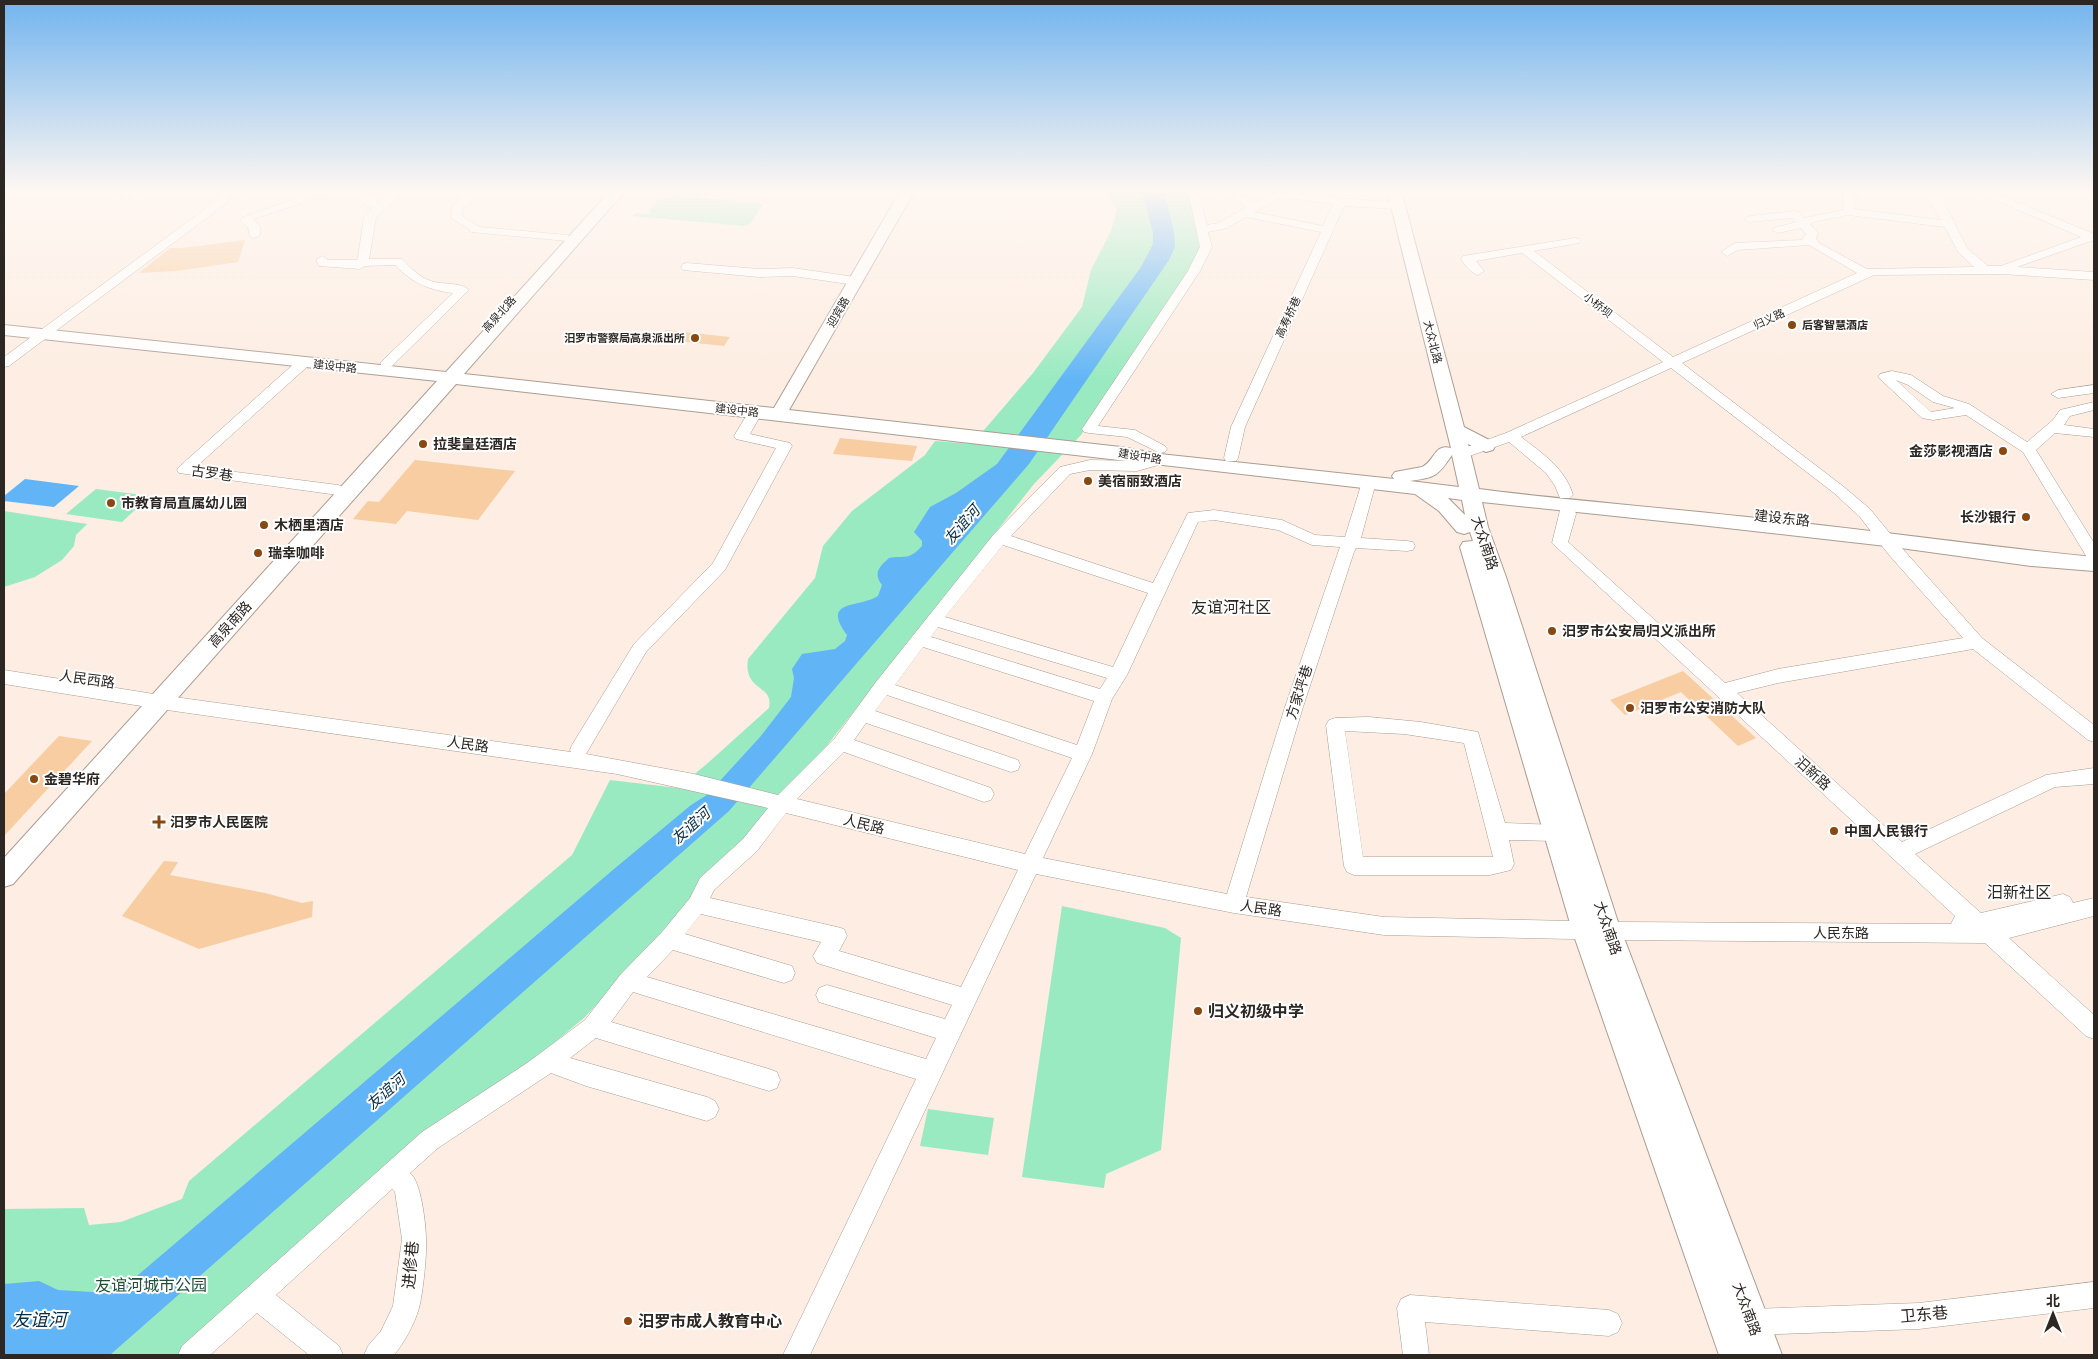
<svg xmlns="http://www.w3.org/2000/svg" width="2098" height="1359" viewBox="0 0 2098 1359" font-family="Inter,'Noto Sans SC',sans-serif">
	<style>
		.green { fill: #99eac0 }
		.water { fill: #61b5f6 }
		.building { fill: #f7cda1 }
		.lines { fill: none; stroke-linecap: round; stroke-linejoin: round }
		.minor-casing { stroke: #ab9d93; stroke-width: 1 }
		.major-casing { stroke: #ab9d93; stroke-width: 2 }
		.minor { fill: #fff; fill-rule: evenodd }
		.major { fill: #fff; fill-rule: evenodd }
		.poi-dot { fill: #884811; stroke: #fefefe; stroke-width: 2 }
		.labels { text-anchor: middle; stroke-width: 4; stroke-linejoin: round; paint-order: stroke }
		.far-street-label { font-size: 11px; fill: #2d2723; stroke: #fefefe }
		.far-poi-label { font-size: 11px; font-weight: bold; fill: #2d2723; stroke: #fefefe; text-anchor: start }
		.poi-label { font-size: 14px; font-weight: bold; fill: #2d2723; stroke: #fefefe; text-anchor: start }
		.street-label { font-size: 14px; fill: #2d2723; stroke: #fefefe }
		.water-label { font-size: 15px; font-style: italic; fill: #082d47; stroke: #fefefe }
		.quarter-label { font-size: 16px; fill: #2d2723; stroke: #fefefe }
		.near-poi-label { font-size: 16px; font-weight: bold; fill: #2d2723; stroke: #fefefe; text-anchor: start }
		.near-street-label { font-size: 16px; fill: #2d2723; stroke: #fefefe }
		.near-park-label { font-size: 16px; fill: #214e39; stroke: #fefefe }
		.near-water-label { font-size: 18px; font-style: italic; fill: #082d47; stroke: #fefefe }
	</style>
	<rect width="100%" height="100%" fill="#fdede2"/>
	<!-- green -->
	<g class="green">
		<path d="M 1107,190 L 1191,190 L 1202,242 L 1195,263 L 1081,435 L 1034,484 L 802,777 L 652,946 L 584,1018 L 510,1079 L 423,1133 L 178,1355 L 4,1355 L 4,1209 L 84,1208 L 89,1225 L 121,1222 L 182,1199 L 189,1181 L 572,855 L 610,780 L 678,788 L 709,762 L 769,708 C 774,684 743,692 748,659 L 815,578 L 823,546 L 852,511 L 925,455 L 935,441 L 972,444 L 1033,373 L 1082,307 L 1091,270 L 1111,231 L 1117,210 Z"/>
		<path d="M 674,196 L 759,203 L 762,205 L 751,223 L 744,226 L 633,216 L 636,213 L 649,214 C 651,202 663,198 674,196 Z"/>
		<polygon points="96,489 150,496 122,522 66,514"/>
		<polygon points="4,511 87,524 76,535 74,546 62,560 35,577 4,587"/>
		<polygon points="1062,906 1165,928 1181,938 1161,1150 1106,1174 1104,1188 1022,1177"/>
		<polygon points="928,1109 994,1118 988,1155 920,1146"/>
	</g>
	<!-- water -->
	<g class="water">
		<path d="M 1142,190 L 1164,190 L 1174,232 L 1175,247 L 1169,260 L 1029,464 L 729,811 L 110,1355 L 4,1355 L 4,1284 L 39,1281 L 58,1290 L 110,1293 L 124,1287 L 614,869 L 691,805 L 707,795 L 760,737 L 791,697 L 794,678 L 792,669 L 802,654 L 835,649 L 845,641 L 847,635 C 820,599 860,608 878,596 L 882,585 C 873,573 879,567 889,558 C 906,555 908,561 922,546 L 922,541 L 914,532 L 930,507 L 956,493 L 997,464 L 1141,267 L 1153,244 L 1153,233 Z"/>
		<polygon points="25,479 79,486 54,507 4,501 4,496"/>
	</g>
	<!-- building -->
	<g class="building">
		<polygon points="245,240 238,262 176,271 139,273 170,248 183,248"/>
		<polygon points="666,330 730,337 724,346 659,339"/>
		<polygon points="840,438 917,446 912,461 833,454"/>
		<polygon points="415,460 515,471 478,520 407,511 396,524 353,519 368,501 379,502"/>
		<polygon points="1683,671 1756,738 1738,746 1681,692 1625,715 1610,700"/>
		<polygon points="59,736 92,741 4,836 4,794"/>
		<polygon points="164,861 178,862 170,875 265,893 302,903 313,901 312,917 199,949 122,916"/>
	</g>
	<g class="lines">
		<defs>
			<g id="minor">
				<polygon points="109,190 254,190 249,193 233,194 224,205 9,366 4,367 4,357 216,201 221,195 166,197 114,193"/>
				<path d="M 300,190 C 325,190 359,184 379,203 L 393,190 L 405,190 L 376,218 L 369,259 L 402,259 C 411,268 419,277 431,281 C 442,285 462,282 469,290 L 392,366 L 382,366 L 380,363 L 453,293 C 429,290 412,283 395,265 L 365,266 L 360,269 L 319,266 L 316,260 L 322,256 L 328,260 L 357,260 L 358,257 L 364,217 L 372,209 L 359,200 L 351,197 L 315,194 L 301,203 L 254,219 L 260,227 L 260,235 L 254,238 L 250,237 L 248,228 L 240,220 L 242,218 L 293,199 L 302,193 Z"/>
				<path d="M 451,190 C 462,190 467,190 474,199 L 463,208 L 462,216 L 480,227 L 567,235 L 573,238 L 567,241 L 471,232 L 469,229 L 451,218 L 452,207 L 462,198 Z"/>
				<path d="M 1188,190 L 1227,190 L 1226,192 L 1200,197 L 1207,225 L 1219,223 L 1247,207 L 1234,198 L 1240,195 L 1254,202 L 1272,194 L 1289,192 L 1338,198 L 1398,203 L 1404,206 L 1398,209 L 1344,206 L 1245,427 L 1238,458 L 1236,461 L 1226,461 L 1224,458 L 1231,427 L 1321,232 L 1246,217 L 1227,228 L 1208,232 L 1212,247 L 1200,271 L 1098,426 L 1135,430 L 1165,446 L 1167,449 L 1165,452 L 1160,453 L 1127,437 L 1089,433 L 1084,432 L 1082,429 L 1188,271 L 1200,247 ZM 1289,198 L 1333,204 L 1323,226 L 1254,212 L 1279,199 Z"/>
				<path d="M 1849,190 L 1862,190 L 1855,196 L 1854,209 L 1941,220 L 1924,190 L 1935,190 L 1947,208 L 1967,248 L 1988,266 L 2001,266 L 2081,237 L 1972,190 L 1987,190 L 2094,234 L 2094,241 L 2091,241 L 2017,267 L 2094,272 L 2094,280 L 2002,274 L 1874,275 L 1682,363 L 1844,487 L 1870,509 L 1901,547 L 1982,638 L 2094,725 L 2094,742 L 2088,740 L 1973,649 L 1778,683 L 1737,693 L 1902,842 L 2046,775 L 2094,768 L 2094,784 L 2055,787 L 1915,854 L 1981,913 L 2063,894 L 2070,897 L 2073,903 L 2094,898 L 2094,916 L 2009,938 L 2094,1015 L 2094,1039 L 2086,1036 L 1985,943 L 1620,940 L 1384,935 L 1234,913 L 1036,874 L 810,1355 L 783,1355 L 916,1079 L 633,992 L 611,1022 L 769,1069 L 777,1072 L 780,1080 L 777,1088 L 769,1091 L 596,1038 L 570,1058 L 707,1097 L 715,1101 L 719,1109 L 715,1117 L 707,1121 L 586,1086 L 551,1073 L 438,1148 L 410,1173 C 421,1181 426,1225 426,1239 C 427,1254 423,1293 419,1308 C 415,1323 404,1343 394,1355 L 364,1355 L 368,1346 L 381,1331 L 393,1306 L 402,1239 L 395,1192 L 392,1189 L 276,1295 L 339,1346 L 343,1355 L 309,1355 L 257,1313 L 210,1355 L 178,1355 L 182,1346 L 422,1132 L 527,1063 L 585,1020 L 621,974 L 662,932 L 690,898 L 700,878 L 743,839 L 768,808 L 617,774 L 160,709 L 4,684 L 4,670 L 160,695 L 571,752 L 570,750 L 572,745 L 634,644 L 713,563 L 776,448 L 736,439 L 734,436 L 751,408 L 756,407 L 763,411 L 750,434 L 790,443 L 792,446 L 725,570 L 646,652 L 586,754 L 694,774 L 778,795 L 835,738 L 876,682 L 994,534 L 1060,467 L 1090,460 L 1137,461 L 1160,455 L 1165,457 L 1167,460 L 1165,463 L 1137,471 L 1090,470 L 1070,474 L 1011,536 L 1153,583 L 1188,513 L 1214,510 L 1282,520 L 1315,535 L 1345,537 L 1362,482 L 1364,479 L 1374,479 L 1376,482 L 1361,538 L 1407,541 L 1413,542 L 1415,546 L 1413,550 L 1407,551 L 1356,548 L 1354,552 L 1303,707 L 1246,897 L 1384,917 L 1620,922 L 1951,924 L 1955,916 L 1552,543 L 1562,502 L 1572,502 L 1576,514 L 1568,542 L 1725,683 L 1778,669 L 1963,638 L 1889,555 L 1860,517 L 1834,493 L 1671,368 L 1521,437 C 1542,453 1565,468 1573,495 L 1570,498 L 1560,498 L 1555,486 L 1546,473 L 1509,442 L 1461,459 L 1456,457 L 1454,454 L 1456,451 L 1506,433 L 1663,362 L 1522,253 L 1476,261 L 1484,271 L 1478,275 C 1471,273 1465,265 1461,259 L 1463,256 L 1575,238 L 1579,239 L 1581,241 L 1579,243 L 1534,251 L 1673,357 L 1857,273 L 1809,245 L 1738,250 L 1727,256 L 1721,252 L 1735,243 L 1802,240 L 1806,234 L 1801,228 L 1778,233 L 1772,230 L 1774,228 L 1796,222 L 1792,218 L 1750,222 L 1744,219 L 1750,216 L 1795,211 L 1799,212 L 1804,218 L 1843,210 L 1844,196 ZM 1848,215 L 1945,227 L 1958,252 L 1974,267 L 1867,269 L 1819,243 L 1816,238 L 1818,233 L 1810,224 L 1814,222 ZM 1214,520 L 1278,530 L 1312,545 L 1340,547 L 1285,707 L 1227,894 L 1043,858 L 1092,754 L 1112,699 L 1127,675 L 1198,522 ZM 1003,545 L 1148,593 L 1113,667 L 945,617 ZM 938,627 L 1107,678 L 1100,689 L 931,637 ZM 923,647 L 1094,701 L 1077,745 L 895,685 ZM 887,695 L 1072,758 L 1025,854 L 797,799 L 844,752 L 984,802 L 991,800 L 994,794 L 991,788 L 854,740 L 866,723 L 1011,772 L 1018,770 L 1020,765 L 1018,760 L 875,711 ZM 786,813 L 1018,870 L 961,987 L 839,951 L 847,936 L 844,929 L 837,927 L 710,898 L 714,890 L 757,851 ZM 701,914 L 821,942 L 813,956 L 817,963 L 952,1005 L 945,1019 L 827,985 L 819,988 L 816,995 L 819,1002 L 936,1038 L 926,1059 L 647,977 L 673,950 L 784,983 L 792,980 L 795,973 L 792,966 L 685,934 Z"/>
				<polygon points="687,263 759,269 793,268 855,277 861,281 855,285 793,276 759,277 683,270 681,267 683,264"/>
				<polygon points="303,359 308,360 310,363 308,366 196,467 338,485 343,487 345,490 343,493 338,495 179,473 177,470 179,467 298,360"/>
				<path d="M 1892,371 L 1911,375 L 1943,396 L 1969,404 L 2027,442 L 2053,420 L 2060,410 L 2094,402 L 2094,410 L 2070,416 L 2064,425 L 2094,429 L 2094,437 L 2055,433 L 2036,450 L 2094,543 L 2094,560 L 2088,559 L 2023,452 L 1966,415 L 1933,420 L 1922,418 L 1878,377 L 1880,374 ZM 1896,380 L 1908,385 L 1933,402 L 1955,408 L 1931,412 Z"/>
				<polygon points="2094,385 2094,393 2058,398 2051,394 2058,390"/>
				<path d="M 1369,717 L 1421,722 L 1478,732 L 1505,823 L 1556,825 L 1563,827 L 1566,833 L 1563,839 L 1556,841 L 1509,840 L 1514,864 L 1511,870 L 1490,875 L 1354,875 L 1347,872 L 1344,866 L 1326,725 L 1329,720 L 1335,718 ZM 1345,731 L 1404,734 L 1464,743 L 1493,857 L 1363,857 Z"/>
				<polygon points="2094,1282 2094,1308 1919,1329 1753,1335 1744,1331 1740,1322 1744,1313 1753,1309 1919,1303"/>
				<polygon points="1410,1295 1609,1310 1618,1314 1622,1323 1618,1332 1609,1336 1425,1322 1429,1355 1403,1355 1397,1308 1401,1299"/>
			</g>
			<path id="major" d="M 611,190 L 626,190 L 464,374 L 774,408 L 901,190 L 915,190 L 789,410 L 1121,447 L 1160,454 L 1394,479 L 1392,476 L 1395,472 L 1422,467 C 1435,461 1434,443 1451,448 L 1387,190 L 1401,190 L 1464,427 L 1493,442 L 1495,446 L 1493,450 L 1486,452 L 1468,444 L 1479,489 C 1580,502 1682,509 1783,521 C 1887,532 1990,547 2094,557 L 2094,571 L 2031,566 L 1886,546 L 1700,525 L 1482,502 L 1488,527 L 1506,577 L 1618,922 L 1782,1355 L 1719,1355 L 1572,930 L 1460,547 L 1463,542 L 1473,541 L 1470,532 L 1464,534 L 1457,532 L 1439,511 L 1415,494 L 456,384 L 13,884 L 4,887 L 4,858 L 437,381 L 4,335 L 4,325 L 446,372 ZM 1452,455 L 1459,487 L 1410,481 C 1436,477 1437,477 1452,455 ZM 1448,498 L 1462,500 L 1465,515 Z"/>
		</defs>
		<!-- minor casing -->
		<use href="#minor" class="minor-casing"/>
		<!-- major casing -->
		<use href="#major" class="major-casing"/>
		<!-- minor -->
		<use href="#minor" class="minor"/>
		<!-- major -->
		<use href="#major" class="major"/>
	</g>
	<!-- sky -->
	<linearGradient id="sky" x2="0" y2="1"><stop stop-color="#72b4ee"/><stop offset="0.5" stop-color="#fef7f2"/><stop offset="1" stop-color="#fef7f2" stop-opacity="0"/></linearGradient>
	<rect width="2098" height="381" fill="url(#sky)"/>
	<!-- markers -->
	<g class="poi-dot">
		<circle cx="1792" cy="325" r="5"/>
		<circle cx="695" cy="338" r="5"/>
		<circle cx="423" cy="444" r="5"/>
		<circle cx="2003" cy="451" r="5"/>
		<circle cx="1088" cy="481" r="5"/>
		<circle cx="111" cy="503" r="5"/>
		<circle cx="2026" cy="517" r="5"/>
		<circle cx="264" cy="525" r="5"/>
		<circle cx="258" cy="553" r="5"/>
		<circle cx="1552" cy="631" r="5"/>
		<circle cx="1630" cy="708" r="5"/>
		<circle cx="34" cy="779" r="5"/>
		<path d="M156.5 814.5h5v5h5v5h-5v5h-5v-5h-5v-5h5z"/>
		<circle cx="1834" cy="831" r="5"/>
		<circle cx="1198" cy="1011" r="5"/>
		<circle cx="628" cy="1321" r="5"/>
	</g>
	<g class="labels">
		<!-- far-street labels -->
		<g class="far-street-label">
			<text transform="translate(1598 305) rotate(38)" y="4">小桥坝</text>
			<text transform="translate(838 312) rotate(-60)" y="4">迎宾路</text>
			<text transform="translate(499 314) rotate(-48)" y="4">高泉北路</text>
			<text transform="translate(1288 317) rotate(-65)" y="4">高寿桥巷</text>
			<text transform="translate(1769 319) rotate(-25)" y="4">归义路</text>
			<text transform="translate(1433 342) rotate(76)" y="4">大众北路</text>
			<text transform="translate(335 366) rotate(6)" y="4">建设中路</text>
			<text transform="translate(737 410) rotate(6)" y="4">建设中路</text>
			<text transform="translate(1140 456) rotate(9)" y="4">建设中路</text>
		</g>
		<!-- far-poi labels -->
		<g class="far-poi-label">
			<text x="1802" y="329">后客智慧酒店</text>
			<text x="685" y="342" text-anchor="end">汨罗市警察局高泉派出所</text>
		</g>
		<!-- poi labels -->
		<g class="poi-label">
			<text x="433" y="449">拉斐皇廷酒店</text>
			<text x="1993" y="456" text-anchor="end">金莎影视酒店</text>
			<text x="1098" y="486">美宿丽致酒店</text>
			<text x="121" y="508">市教育局直属幼儿园</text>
			<text x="2016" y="522" text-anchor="end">长沙银行</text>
			<text x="274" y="530">木栖里酒店</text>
			<text x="268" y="558">瑞幸咖啡</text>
			<text x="1562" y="636">汨罗市公安局归义派出所</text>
			<text x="1640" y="713">汨罗市公安消防大队</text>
			<text x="44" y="784">金碧华府</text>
			<text x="170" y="827">汨罗市人民医院</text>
			<text x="1844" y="836">中国人民银行</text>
		</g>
		<!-- street labels -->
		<g class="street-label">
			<text transform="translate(212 473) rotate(8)" y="5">古罗巷</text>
			<text transform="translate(1782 518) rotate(6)" y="5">建设东路</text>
			<text transform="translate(1485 543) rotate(72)" y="5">大众南路</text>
			<text transform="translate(230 624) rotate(-48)" y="5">高泉南路</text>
			<text transform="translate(87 679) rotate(8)" y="5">人民西路</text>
			<text transform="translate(1299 692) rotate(-72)" y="5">方家坪巷</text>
			<text transform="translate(468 744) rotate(8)" y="5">人民路</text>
			<text transform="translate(1813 773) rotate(42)" y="5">汨新路</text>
			<text transform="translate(864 824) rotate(14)" y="5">人民路</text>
			<text transform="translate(1261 908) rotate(8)" y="5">人民路</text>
			<text transform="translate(1608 928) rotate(71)" y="5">大众南路</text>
			<text x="1841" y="938">人民东路</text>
			<text transform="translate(1747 1309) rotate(70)" y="5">大众南路</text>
		</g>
		<!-- water labels -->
		<g class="water-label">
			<text transform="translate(962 525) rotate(-49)" y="5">友谊河</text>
			<text transform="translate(691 826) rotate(-42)" y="5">友谊河</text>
			<text transform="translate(386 1092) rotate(-41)" y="5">友谊河</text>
		</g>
		<!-- quarter labels -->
		<g class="quarter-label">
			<text x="1231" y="613">友谊河社区</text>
			<text x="2019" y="898">汨新社区</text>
		</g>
		<!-- near-poi labels -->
		<g class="near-poi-label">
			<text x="1208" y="1017">归义初级中学</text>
			<text x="638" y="1327">汨罗市成人教育中心</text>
		</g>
		<!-- near-street labels -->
		<g class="near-street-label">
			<text transform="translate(410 1265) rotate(-85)" y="6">进修巷</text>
			<text transform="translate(1924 1314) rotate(-5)" y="6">卫东巷</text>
		</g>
		<!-- near-park labels -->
		<g class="near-park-label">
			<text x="151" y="1291">友谊河城市公园</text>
		</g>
		<!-- near-water labels -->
		<g class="near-water-label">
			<text x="39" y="1326">友谊河</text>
		</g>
	</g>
	<!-- border -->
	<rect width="2098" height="1359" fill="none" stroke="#2d2723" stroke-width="10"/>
	<!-- north arrow -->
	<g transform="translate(2053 1314)" stroke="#fefefe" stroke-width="4" paint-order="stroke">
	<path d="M0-4L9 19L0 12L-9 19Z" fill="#2d2723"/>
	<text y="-8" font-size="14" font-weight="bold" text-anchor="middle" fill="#2d2723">北</text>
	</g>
</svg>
